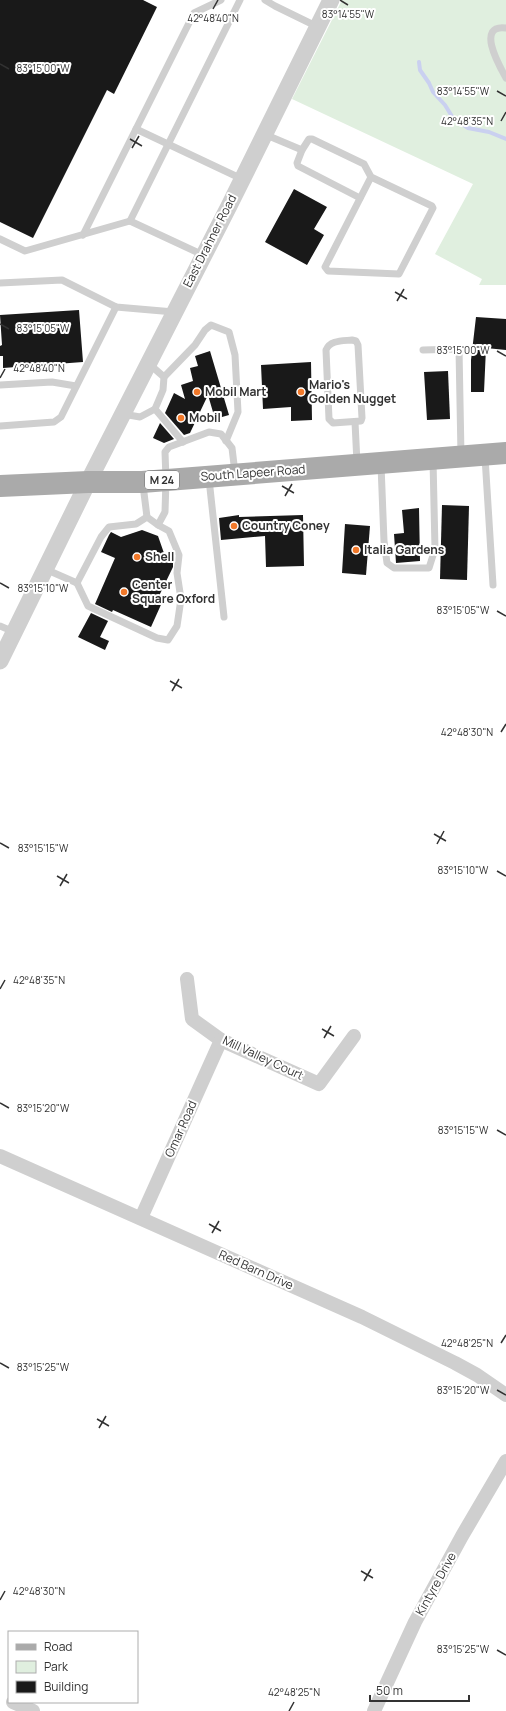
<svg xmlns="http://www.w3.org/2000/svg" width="506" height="1711" viewBox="0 0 506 1711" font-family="Manrope,sans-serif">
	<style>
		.green { fill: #e0efdf }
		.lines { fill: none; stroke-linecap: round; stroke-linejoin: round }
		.stream { stroke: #cad0f0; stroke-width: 4 }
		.building { fill: #191919 }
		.service { stroke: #cfcfcf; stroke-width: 7 }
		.minor { stroke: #cfcfcf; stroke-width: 14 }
		.tertiary { stroke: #cfcfcf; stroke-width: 17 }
		.primary { stroke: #aaa; stroke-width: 22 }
		.ticks { fill: none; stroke: #323232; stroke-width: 1.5 }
		.poi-dot { fill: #f2792a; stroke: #fff; stroke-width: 1.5 }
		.labels { text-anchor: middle; stroke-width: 4; stroke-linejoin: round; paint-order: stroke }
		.shield { fill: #fff; stroke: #707070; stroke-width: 1 }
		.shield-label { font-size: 11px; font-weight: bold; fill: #323232 }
		.street-label { font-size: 12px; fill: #323232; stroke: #fff }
		.poi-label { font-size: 12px; font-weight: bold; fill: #323232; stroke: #fff; text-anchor: start }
		.ticks-label { font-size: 10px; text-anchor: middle; fill: #323232; stroke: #fff; stroke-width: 4; stroke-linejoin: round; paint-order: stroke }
	</style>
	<rect width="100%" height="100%" fill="#fff"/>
	<!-- green -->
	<polygon class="green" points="342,0 506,0 506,285 479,285 482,279 435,254 473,184 292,99"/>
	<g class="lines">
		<!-- stream -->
		<polyline class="stream" points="419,62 420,70 429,83 433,92 445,105 453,118 468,128 489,132 506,139"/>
	</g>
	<!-- building -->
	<g class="building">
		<polygon points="0,0 143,0 157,7 114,94 107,90 33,238 0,222"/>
		<polygon points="294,189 327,207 314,229 324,235 307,265 265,242"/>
		<polygon points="79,310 83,362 3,368 3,356 0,356 0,346 2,345 0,315"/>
		<polygon points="476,317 506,319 506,350 486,348 484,392 471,392 471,360"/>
		<polygon points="210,351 229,415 215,419 208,395 190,433 184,435 165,413 174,393 185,399 181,385 193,381 190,368 198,366 195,356"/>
		<polygon points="311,362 312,420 291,421 291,407 263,409 261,365"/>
		<polygon points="448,371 450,419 427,420 424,372"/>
		<polygon points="160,423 174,439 164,443 153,438"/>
		<polygon points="442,505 469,506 467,580 440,579"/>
		<polygon points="419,508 420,561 396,563 394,534 404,533 402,510"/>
		<polygon points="239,515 239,517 303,515 304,566 266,567 265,536 221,540 219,518"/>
		<polygon points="345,524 370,526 366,575 342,573"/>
		<polygon points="142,530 158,536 165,556 173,560 173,567 159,596 164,598 151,627 113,610 112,612 95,604 115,558 101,552 109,535 111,532 121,537"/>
		<polygon points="91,613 108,621 100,637 109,641 105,650 78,637"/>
	</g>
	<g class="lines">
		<!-- service -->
		<g class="service">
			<polyline points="265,0 275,6 318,27"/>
			<path d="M 506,28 C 475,24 500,67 506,78"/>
			<polyline points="136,129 242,179"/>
			<polyline points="264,134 302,150 309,139 312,139 364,164 371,177 432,206 433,208 399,274 328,271 325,267 371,177"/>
			<polyline points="302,150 297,163 298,166 360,198"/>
			<polyline points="130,221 240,0"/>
			<polyline points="83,235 194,13 221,0"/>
			<polyline points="0,239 25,251 130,221 203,255"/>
			<polyline points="0,283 62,280 116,307 174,312"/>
			<path d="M 352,340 L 356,341 L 358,345 L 362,418 L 361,421 L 333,423 L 329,419 L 326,350 C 330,340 342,341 352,340 Z"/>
			<polyline points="423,350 459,349 461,455"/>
			<polyline points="164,377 195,345 205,330 211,325 229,332 235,355 238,412 226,441"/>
			<polyline points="0,385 52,382 76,386"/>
			<polyline points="155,409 183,442"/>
			<polyline points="123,414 140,417 155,409 163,390 164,377 148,363"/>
			<polyline points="355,422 357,463"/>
			<polyline points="0,426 54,422 61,417 116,307"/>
			<polyline points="485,457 493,585"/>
			<polyline points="381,465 384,541 387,563 394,568 429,568 435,549 433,460"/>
			<polyline points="209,479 224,617"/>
			<polyline points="158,525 165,512 166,480 165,452 169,447 209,432 221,434 232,448 235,473"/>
			<polyline points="45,569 77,583 88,606 157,638 168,640 177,626 181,599 177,573 179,555 169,531 158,525 147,517 143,485"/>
			<polyline points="77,583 101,537 109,527 136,524 147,517"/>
			<polyline points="0,626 14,632"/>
		</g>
		<!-- minor -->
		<g class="minor">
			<polyline points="187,979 192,1019 221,1040 319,1084 354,1036"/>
			<polyline points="0,1156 362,1317 455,1363 477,1375 506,1395"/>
			<polyline points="141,1218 221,1040"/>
			<polyline points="13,1702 33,1711"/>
			<polyline points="374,1711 415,1622 462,1536 506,1461"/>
		</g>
		<!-- tertiary -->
		<polyline class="tertiary" points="0,661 88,482 229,206 331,0"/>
		<!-- primary -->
		<polyline class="primary" points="0,486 88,482 142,482 506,453"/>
	</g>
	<!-- ticks -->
	<path class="ticks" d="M 340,0 L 348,5M 213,9 L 218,0M 0,64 L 9,69M 497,91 L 506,96M 501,121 L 506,112M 130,139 L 142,146M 132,148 L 139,136M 395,292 L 407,299M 397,301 L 404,289M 0,324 L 9,329M 497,351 L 506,356M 0,378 L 5,369M 282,486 L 294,493M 285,496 L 292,484M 0,583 L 9,588M 497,611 L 506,616M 170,681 L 182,688M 172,691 L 179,679M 501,732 L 506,724M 434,834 L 446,841M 0,843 L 9,848M 437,844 L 444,831M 497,871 L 506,876M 57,876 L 69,883M 60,886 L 67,874M 0,989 L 5,980M 322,1029 L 334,1036M 324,1038 L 331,1026M 0,1103 L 9,1108M 497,1130 L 506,1135M 209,1224 L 221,1231M 212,1233 L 219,1221M 501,1343 L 506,1335M 0,1363 L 9,1368M 497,1390 L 506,1395M 97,1419 L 109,1426M 99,1428 L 106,1416M 361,1571 L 373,1578M 364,1581 L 371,1569M 0,1600 L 5,1591M 497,1650 L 506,1655M 289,1711 L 294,1702"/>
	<!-- markers -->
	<g class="poi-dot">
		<circle cx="197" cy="392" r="4"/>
		<circle cx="301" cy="392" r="4"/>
		<circle cx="181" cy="418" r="4"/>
		<circle cx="234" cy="526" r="4"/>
		<circle cx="356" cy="550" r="4"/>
		<circle cx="137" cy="557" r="4"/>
		<circle cx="124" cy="592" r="4"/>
	</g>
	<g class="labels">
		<!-- shield labels -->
		<rect class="shield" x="145" y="471" width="34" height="18" rx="3"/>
		<g class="shield-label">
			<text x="162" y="484">M 24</text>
		</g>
		<!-- street labels -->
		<g class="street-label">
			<text transform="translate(210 241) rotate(-63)" y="4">East Drahner Road</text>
			<text transform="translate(253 473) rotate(-4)" y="4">South Lapeer Road</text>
			<text transform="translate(263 1058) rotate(25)" y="4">Mill Valley Court</text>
			<text transform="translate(181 1129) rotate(-66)" y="4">Omar Road</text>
			<text transform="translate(256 1270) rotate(24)" y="4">Red Barn Drive</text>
			<text transform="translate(436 1584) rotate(-61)" y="4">Kintyre Drive</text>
		</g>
		<!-- poi labels -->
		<g class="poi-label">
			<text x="309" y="389">Mario's<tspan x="309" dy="14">Golden Nugget</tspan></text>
			<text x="205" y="396">Mobil Mart</text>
			<text x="189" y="422">Mobil</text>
			<text x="242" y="530">Country Coney</text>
			<text x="364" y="554">Italia Gardens</text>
			<text x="145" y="561">Shell</text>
			<text x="132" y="589">Center<tspan x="132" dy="14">Square Oxford</tspan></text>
		</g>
	</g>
	<g class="ticks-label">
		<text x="348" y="18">83°14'55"W</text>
		<text x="213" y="22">42°48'40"N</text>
		<text x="43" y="72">83°15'00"W</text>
		<text x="463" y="95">83°14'55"W</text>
		<text x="467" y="125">42°48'35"N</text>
		<text x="43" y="332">83°15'05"W</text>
		<text x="463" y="354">83°15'00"W</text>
		<text x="39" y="372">42°48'40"N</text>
		<text x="43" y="592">83°15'10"W</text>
		<text x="463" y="614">83°15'05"W</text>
		<text x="467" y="736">42°48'30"N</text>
		<text x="43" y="852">83°15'15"W</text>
		<text x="463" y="874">83°15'10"W</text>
		<text x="39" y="984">42°48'35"N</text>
		<text x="43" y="1112">83°15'20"W</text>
		<text x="463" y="1134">83°15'15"W</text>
		<text x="467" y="1347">42°48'25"N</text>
		<text x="43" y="1371">83°15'25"W</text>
		<text x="463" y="1394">83°15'20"W</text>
		<text x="39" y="1595">42°48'30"N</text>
		<text x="463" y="1653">83°15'25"W</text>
		<text x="294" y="1696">42°48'25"N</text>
	</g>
	<!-- legend -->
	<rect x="8" y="1631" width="130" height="72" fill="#ffffff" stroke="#adadad"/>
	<rect x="16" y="1644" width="20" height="6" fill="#aaaaaa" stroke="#adadad"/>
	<text x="44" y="1651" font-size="12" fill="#323232">Road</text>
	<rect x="16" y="1661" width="20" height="12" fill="#e0efdf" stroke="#adadad"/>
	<text x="44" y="1671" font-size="12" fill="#323232">Park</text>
	<rect x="16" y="1681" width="20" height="12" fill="#191919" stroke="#adadad"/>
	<text x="44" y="1691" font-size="12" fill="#323232">Building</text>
	<!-- scale -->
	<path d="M370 1695v6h99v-6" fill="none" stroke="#323232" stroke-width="2"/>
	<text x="376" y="1695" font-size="12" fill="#323232" stroke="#ffffff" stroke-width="3" paint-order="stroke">50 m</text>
</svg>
